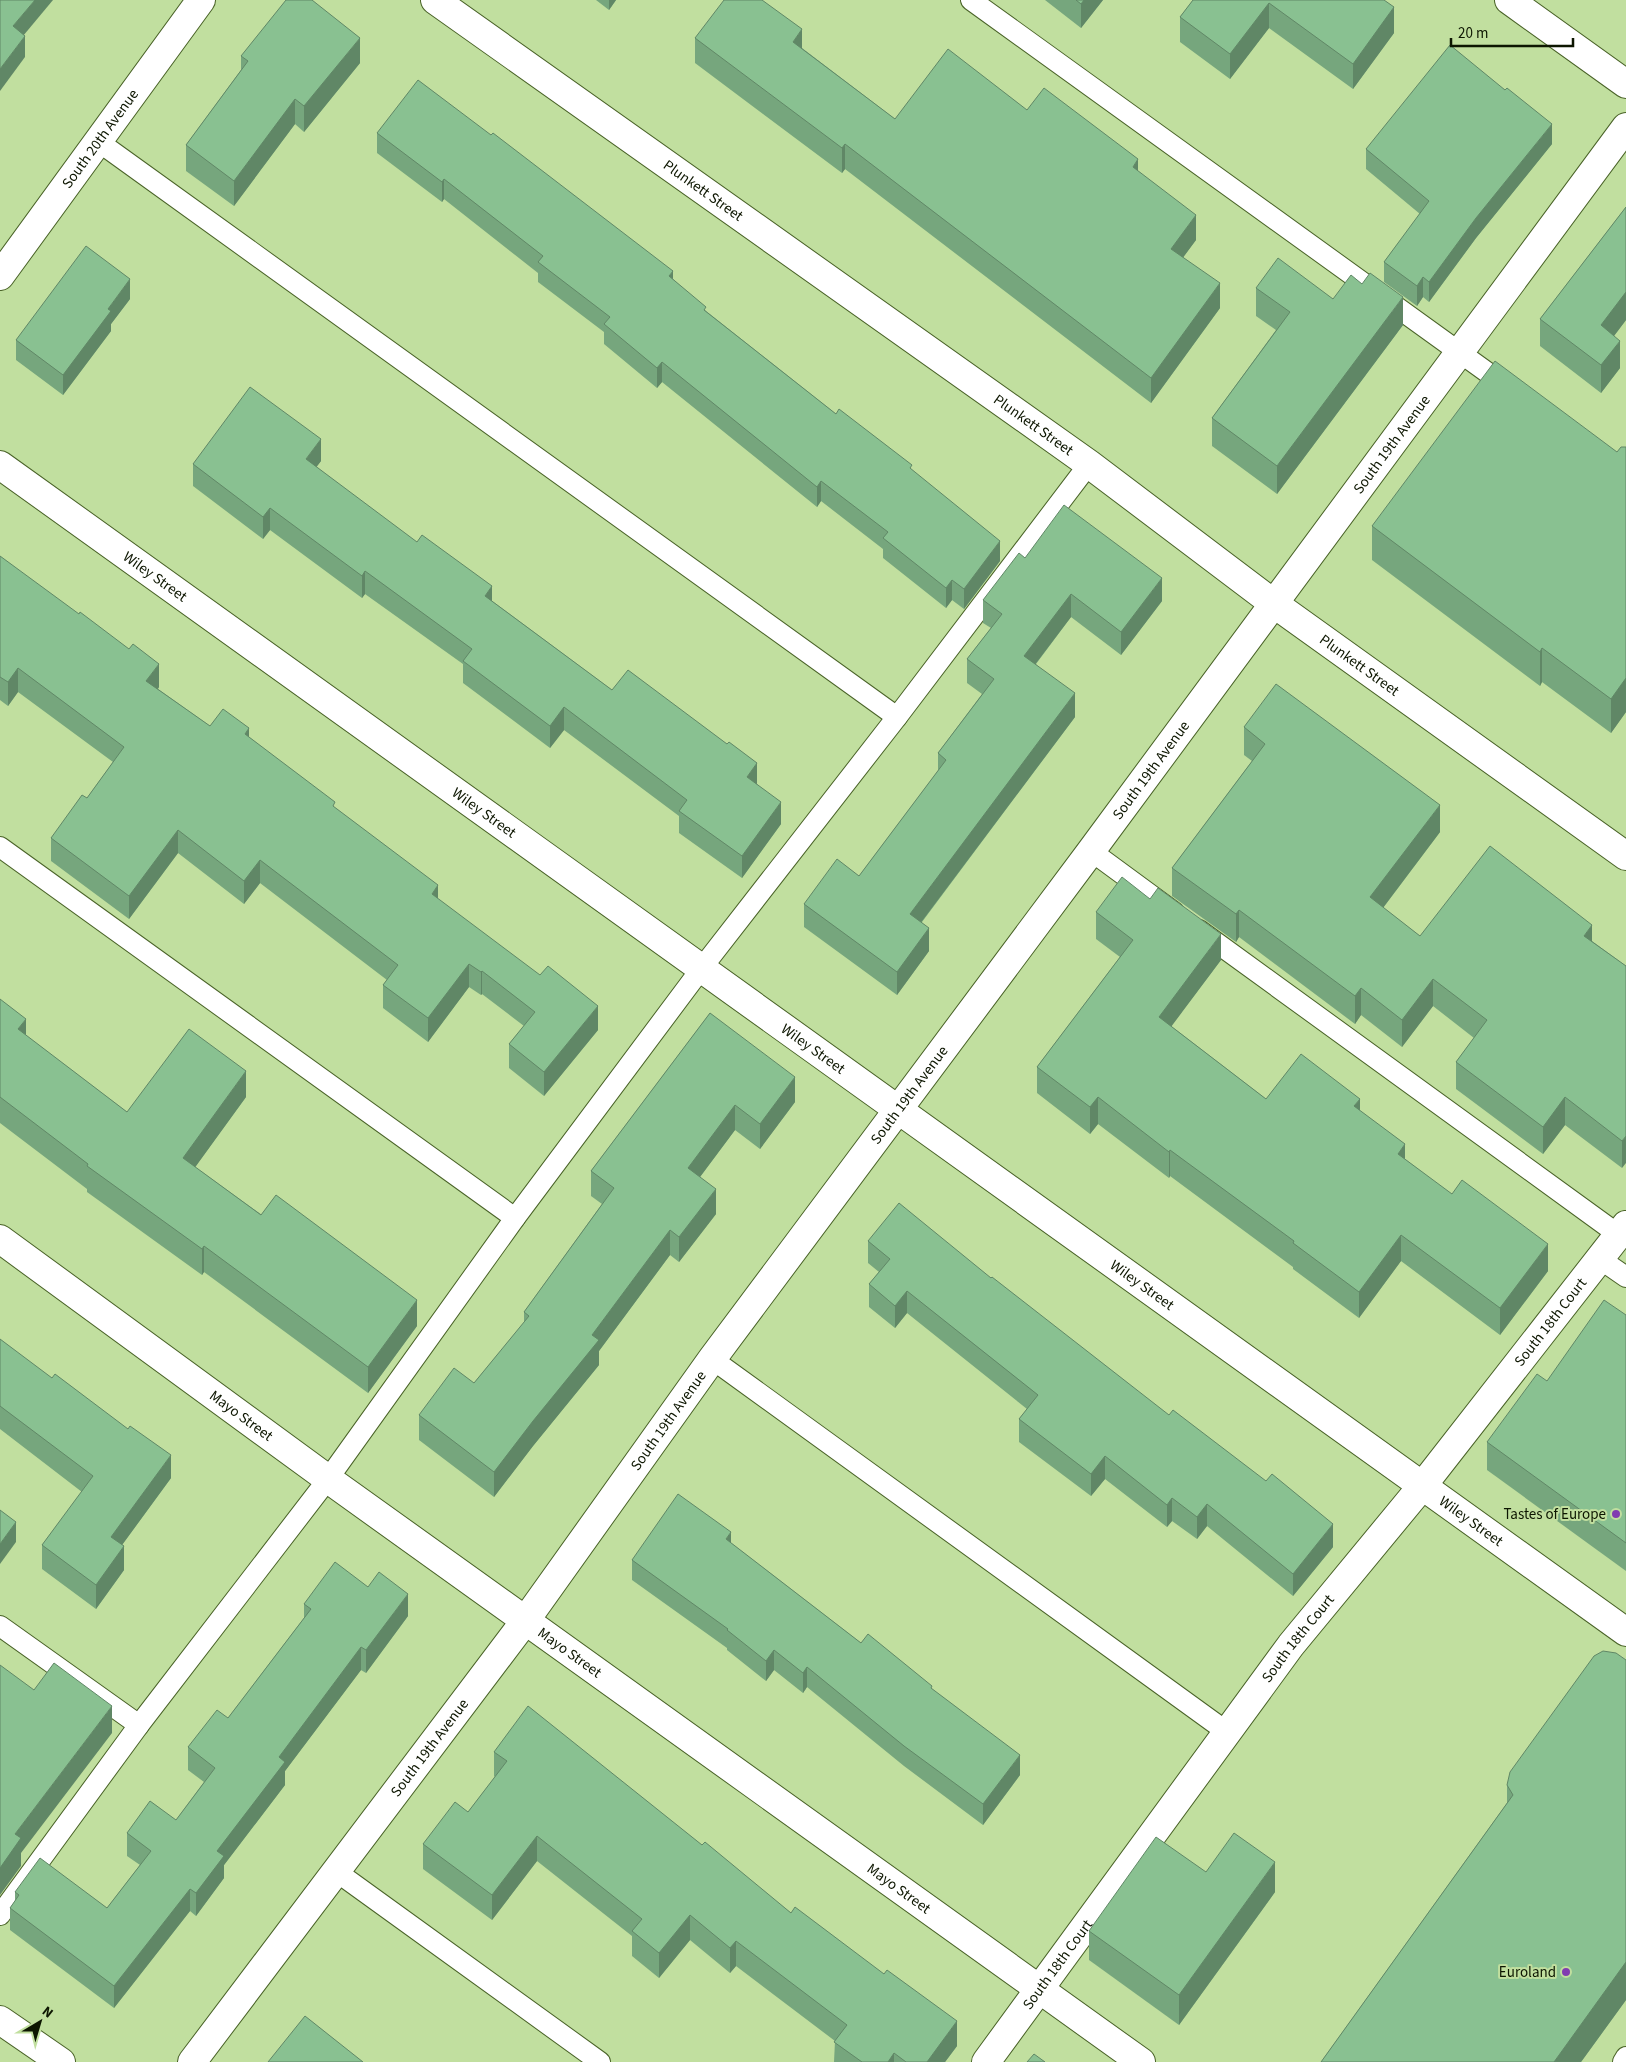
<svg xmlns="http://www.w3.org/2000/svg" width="1626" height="2062" viewBox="0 0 1626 2062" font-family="'Source Sans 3',sans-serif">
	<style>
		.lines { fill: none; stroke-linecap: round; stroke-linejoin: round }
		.lane-casing { stroke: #496227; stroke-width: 22 }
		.street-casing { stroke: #496227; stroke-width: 30 }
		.lane { stroke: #fff; stroke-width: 20 }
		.street { stroke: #fff; stroke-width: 28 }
		.wall { fill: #76a67d }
		.shaded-wall { fill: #608766 }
		.building { fill: #89c191; stroke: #608766 }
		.poi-dot { fill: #813db0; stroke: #c1df9f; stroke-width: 2 }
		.labels { text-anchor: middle; stroke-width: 4; stroke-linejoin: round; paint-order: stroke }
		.street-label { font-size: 15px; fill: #0d1601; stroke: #c1df9f }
		.poi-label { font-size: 15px; fill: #0d1601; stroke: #c1df9f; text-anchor: end }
	</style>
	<rect width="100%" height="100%" fill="#c1df9f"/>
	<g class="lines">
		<defs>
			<g id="lane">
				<polyline points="971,0 1509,388"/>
				<polyline points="99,142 897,717"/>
				<polyline points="0,847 515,1218"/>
				<polyline points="1091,851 1174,912"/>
				<polyline points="1199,930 1619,1235"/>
				<polyline points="1600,1259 1626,1277"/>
				<polyline points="712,1359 1227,1732"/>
				<polyline points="0,1626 139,1725"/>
				<polyline points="337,1872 600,2062"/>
				<polyline points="0,1915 139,1725 328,1479 515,1218 701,969 897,717 1089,464"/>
				<polyline points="1623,2062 1626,2057"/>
			</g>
			<g id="street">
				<path id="s1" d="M 435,0 L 1089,464 L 1273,603 L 1626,856"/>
				<polyline points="1509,0 1626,84"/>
				<path id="s2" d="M 0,276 L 201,0"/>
				<path id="s3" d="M 0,465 L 1626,1632"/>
				<path id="s4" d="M 0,1239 L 328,1479 L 1141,2062"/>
				<polyline points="0,2020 61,2062"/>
				<path id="s5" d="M 192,2062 L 525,1621 L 712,1359 L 1091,851 L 1626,127"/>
				<path id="s6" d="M 986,2062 L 1291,1645 L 1423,1485 L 1626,1225"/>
			</g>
		</defs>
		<!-- lane casing -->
		<use href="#lane" class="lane-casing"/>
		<!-- street casing -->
		<use href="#street" class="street-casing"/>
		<!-- lane -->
		<use href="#lane" class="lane"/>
		<!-- street -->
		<use href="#street" class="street"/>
	</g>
	<!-- wall -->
	<g class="wall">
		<polygon points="596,0 616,0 609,10"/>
		<polygon points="1045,0 1103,0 1081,28"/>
		<polygon points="1193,0 1384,0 1394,33 1353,89 1269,28 1230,79 1180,42 1180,17"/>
		<polygon points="695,38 802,48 895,119 1027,110 1138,171 1196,240 1183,257 1220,308 1151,403 845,169 842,173 695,63"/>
		<polygon points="241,56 360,63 304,132 295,124 234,206 186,171 186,145 241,70"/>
		<polygon points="377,133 673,279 706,311 836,414 912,470 1000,561 964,609 952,600 946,608 883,558 883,549 821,501 817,507 662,382 657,388 604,344 604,332 538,282 538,273 444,199 442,202 377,153"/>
		<polygon points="1552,144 1476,238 1429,302 1423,297 1417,306 1384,282 1384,262 1420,214 1366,169 1366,149"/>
		<polygon points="1626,207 1626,320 1614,336 1620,368 1601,393 1540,346 1540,319"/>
		<polygon points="1256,288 1333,299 1403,325 1277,494 1212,446 1212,418 1276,330 1256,316"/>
		<polygon points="130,299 111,324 111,331 63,395 16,360 16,340"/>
		<polygon points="1626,447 1626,712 1611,733 1542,682 1540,686 1372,560 1372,526 1617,452"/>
		<polygon points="321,461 316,467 492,601 612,690 757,784 781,824 742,878 679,833 679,816 564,730 550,748 463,683 463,664 365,594 362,598 270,530 263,539 193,486 193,464"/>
		<polygon points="0,556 159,687 158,689 210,726 249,737 335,808 438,899 598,1030 544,1096 509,1068 509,1044 524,1026 482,994 481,995 469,987 428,1042 383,1008 383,985 387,980 260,883 244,904 178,853 129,919 51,861 51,838 87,798 113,762 18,692 8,706 0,700"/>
		<polygon points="1025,558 1162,601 1121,655 1071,617 1036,664 1075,717 922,922 929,951 897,995 804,927 804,904 859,876 938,771 938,753 982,694 967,683 967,659 991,628 983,623 983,600"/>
		<polygon points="1244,727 1440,832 1383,908 1420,936 1592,941 1626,966 1622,1168 1565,1125 1543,1154 1456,1089 1456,1062 1474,1038 1433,1006 1402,1047 1361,1015 1355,1024 1239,937 1236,942 1172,896 1172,868 1252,761 1244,755"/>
		<polygon points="1096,912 1221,960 1171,1026 1266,1099 1360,1111 1405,1159 1548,1271 1500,1335 1401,1261 1359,1318 1293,1269 1293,1267 1170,1176 1169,1178 1098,1124 1090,1134 1037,1093 1037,1067 1120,957 1096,939"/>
		<polygon points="0,999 26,1036 127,1112 246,1097 195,1167 417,1326 368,1393 204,1272 202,1275 87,1192 87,1189 0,1123"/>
		<polygon points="710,1013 795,1102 760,1149 735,1130 700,1177 716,1214 679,1262 670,1255 599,1351 599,1365 533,1446 494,1497 419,1440 419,1415 474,1383 524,1323 524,1312 602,1204 591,1196 591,1171"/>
		<polygon points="868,1241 991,1278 1333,1547 1293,1596 1207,1526 1197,1539 1172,1521 1167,1527 1105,1479 1091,1496 1019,1442 1019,1419 1027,1409 907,1313 895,1328 869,1307 869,1284 879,1272 868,1263"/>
		<polygon points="1626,1315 1626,1571 1487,1470 1487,1442 1547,1381"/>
		<polygon points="0,1339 171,1478 122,1545 124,1570 96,1609 42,1569 42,1545 82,1492 0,1429"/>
		<polygon points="731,1543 861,1643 932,1689 1020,1775 983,1825 904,1766 807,1687 803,1693 774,1670 766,1681 727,1650 727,1648 632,1580 632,1560"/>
		<polygon points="304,1604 408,1616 366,1673 361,1670 285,1771 285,1785 224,1865 224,1878 196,1916 190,1911 114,2008 10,1930 10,1908 15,1901 15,1892 107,1908 140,1865 127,1856 127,1833 176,1820 204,1782 188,1770 188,1747 228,1718 304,1618"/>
		<polygon points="1626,1660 1626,2000 1581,2062 1321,2062 1507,1803 1507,1785"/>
		<polygon points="494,1752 702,1845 791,1913 957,2046 945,2062 834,2062 835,2041 736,1966 730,1973 690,1940 659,1978 632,1956 632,1936 537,1861 492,1920 423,1869 423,1844 468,1812 495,1777 494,1776"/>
		<polygon points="1206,1872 1275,1892 1179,2025 1089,1960 1089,1931"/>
	</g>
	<!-- shaded-wall -->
	<g class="shaded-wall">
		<polygon points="35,0 53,0 13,48 13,26"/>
		<polygon points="609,0 616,0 609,10"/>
		<polygon points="1084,0 1103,0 1081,28 1081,4"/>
		<polygon points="1269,3 1269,28 1230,79 1230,54"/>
		<polygon points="1394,7 1394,33 1353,89 1353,64"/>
		<polygon points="802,29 802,54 793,42"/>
		<polygon points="25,36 25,57 0,91 0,69"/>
		<polygon points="360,38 360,63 304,132 304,106"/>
		<polygon points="295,99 295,124 234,206 234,181"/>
		<polygon points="1552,124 1552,144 1476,238 1429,302 1429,282 1476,218"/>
		<polygon points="845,144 845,169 842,173 842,148"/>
		<polygon points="1138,159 1138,184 1133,167"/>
		<polygon points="444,179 444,199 442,202 442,182"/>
		<polygon points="1196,215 1196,240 1171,274 1171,249"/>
		<polygon points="673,271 673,291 669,276"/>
		<polygon points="1423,277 1423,297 1417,306 1417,286"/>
		<polygon points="130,279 130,299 111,324 111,331 63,395 63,375 108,309"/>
		<polygon points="1220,283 1220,308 1151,403 1151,378"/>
		<polygon points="1626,292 1626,320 1601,353 1601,325"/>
		<polygon points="1403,297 1403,325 1277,494 1277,466"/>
		<polygon points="1620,341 1620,368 1601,393 1601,365"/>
		<polygon points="662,362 662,382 657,388 657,368"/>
		<polygon points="321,439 321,461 306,481 306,459"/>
		<polygon points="821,481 821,501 817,507 817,487"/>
		<polygon points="270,508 270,530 263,539 263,517"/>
		<polygon points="1000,541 1000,561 964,609 964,589"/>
		<polygon points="365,571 365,594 362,598 362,576"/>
		<polygon points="1162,578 1162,601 1121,655 1121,632"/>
		<polygon points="952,580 952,600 946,608 946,588"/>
		<polygon points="492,586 492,608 485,596"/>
		<polygon points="1071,594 1071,617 1024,679 1024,656"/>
		<polygon points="1542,648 1542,682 1540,686 1540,652"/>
		<polygon points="159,664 159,687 146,704 146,681"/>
		<polygon points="18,668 18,692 8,706 8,682"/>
		<polygon points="1626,678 1626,712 1611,733 1611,699"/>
		<polygon points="1075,693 1075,717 910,937 910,914"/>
		<polygon points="564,707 564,730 550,748 550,726"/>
		<polygon points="249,728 249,752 245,734"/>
		<polygon points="757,763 757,785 747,777"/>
		<polygon points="781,802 781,824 742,878 742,856"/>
		<polygon points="1440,805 1440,832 1370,925 1370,897"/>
		<polygon points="178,830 178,853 129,919 129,896"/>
		<polygon points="260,860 260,883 244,904 244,881"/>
		<polygon points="438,885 438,909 432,894"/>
		<polygon points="1239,910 1239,937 1236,942 1236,914"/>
		<polygon points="1592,925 1592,953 1584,936"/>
		<polygon points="929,928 929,951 897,995 897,972"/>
		<polygon points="1221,934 1221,960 1159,1043 1159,1017"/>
		<polygon points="469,964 469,987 428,1042 428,1018"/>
		<polygon points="482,971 482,994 481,995 481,972"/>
		<polygon points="1433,979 1433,1006 1402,1047 1402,1020"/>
		<polygon points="1361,988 1361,1015 1355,1024 1355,996"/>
		<polygon points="598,1006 598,1030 544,1096 544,1072"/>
		<polygon points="26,1019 26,1045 18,1029"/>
		<polygon points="246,1071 246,1097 183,1184 183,1158"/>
		<polygon points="795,1077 795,1102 760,1149 760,1124"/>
		<polygon points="1098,1097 1098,1124 1090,1134 1090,1107"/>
		<polygon points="1565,1097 1565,1125 1543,1154 1543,1127"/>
		<polygon points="1360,1099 1360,1125 1354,1106"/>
		<polygon points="735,1105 735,1130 688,1193 688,1168"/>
		<polygon points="1626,1136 1626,1163 1622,1168 1622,1141"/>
		<polygon points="1405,1144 1405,1171 1398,1154"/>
		<polygon points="1170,1150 1170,1176 1169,1178 1169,1152"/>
		<polygon points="716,1189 716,1214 679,1262 679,1237"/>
		<polygon points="670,1230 670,1255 599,1351 599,1365 533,1446 494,1497 494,1472 592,1335"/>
		<polygon points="1401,1235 1401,1261 1359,1318 1359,1292"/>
		<polygon points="1548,1244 1548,1271 1500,1335 1500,1308"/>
		<polygon points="204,1246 204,1272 202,1275 202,1249"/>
		<polygon points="907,1291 907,1313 895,1328 895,1306"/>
		<polygon points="417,1300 417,1326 368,1393 368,1367"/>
		<polygon points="171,1455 171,1478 111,1560 111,1537"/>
		<polygon points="1105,1456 1105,1479 1091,1496 1091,1474"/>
		<polygon points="1172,1498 1172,1521 1167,1527 1167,1505"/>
		<polygon points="1207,1504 1207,1526 1197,1539 1197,1517"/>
		<polygon points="16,1522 16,1542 0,1564 0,1544"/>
		<polygon points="1333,1524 1333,1547 1293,1596 1293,1574"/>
		<polygon points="731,1532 731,1552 726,1539"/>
		<polygon points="124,1546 124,1570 96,1609 96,1585"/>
		<polygon points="408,1594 408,1616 366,1673 366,1650"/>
		<polygon points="361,1647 361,1670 285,1771 285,1785 224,1865 224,1878 196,1916 196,1893 217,1851 279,1757"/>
		<polygon points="774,1650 774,1670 766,1681 766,1661"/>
		<polygon points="807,1667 807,1687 803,1693 803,1673"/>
		<polygon points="112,1706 112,1733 21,1853 21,1866 0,1895 0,1868 15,1834"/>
		<polygon points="1020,1755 1020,1775 983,1825 983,1804"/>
		<polygon points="537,1836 537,1861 492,1920 492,1895"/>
		<polygon points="1275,1862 1275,1892 1179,2025 1179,1995"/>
		<polygon points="190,1889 190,1911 114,2008 114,1986"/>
		<polygon points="690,1915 690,1940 659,1978 659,1953"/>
		<polygon points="736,1941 736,1966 730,1973 730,1948"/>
		<polygon points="1626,1962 1626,2000 1581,2062 1554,2062"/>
		<polygon points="957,2021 957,2046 945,2062 927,2062"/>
		<polygon points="894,2053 894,2062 888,2062"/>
	</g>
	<!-- building -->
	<g class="building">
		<polygon points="0,0 35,0 13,26 25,36 0,69"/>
		<polygon points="286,0 312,0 360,38 304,106 295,99 234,181 186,145 248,61 241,56"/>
		<polygon points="724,0 762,0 802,29 793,42 895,119 948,49 1027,110 1044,88 1138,159 1133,167 1196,215 1171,249 1220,283 1151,378 845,144 842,148 695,38"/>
		<polygon points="1076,0 1084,0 1081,4"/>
		<polygon points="1193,0 1384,0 1394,7 1353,64 1269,3 1230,54 1180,17"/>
		<polygon points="1450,45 1505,90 1507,88 1552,124 1476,218 1429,282 1423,277 1417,286 1384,262 1429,201 1366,149"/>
		<polygon points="418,80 491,135 493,133 673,271 669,276 706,307 704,310 836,414 839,409 912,465 910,468 1000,541 964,589 952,580 946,588 883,538 888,532 821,481 817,487 662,362 657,368 604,324 610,317 538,262 543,256 444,179 442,182 377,133"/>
		<polygon points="1626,207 1626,292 1601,325 1620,341 1601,365 1540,319"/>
		<polygon points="86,246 130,279 108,309 111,311 63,375 16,340"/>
		<polygon points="1278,258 1333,299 1351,275 1362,284 1370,273 1403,297 1277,466 1212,418 1290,312 1256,288"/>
		<polygon points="1495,361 1617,452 1621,447 1626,447 1626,678 1611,699 1542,648 1540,652 1372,526"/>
		<polygon points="250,387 321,439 306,459 417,542 422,535 492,586 485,596 612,690 628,670 727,744 729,742 757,763 747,777 781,802 742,856 679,811 687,800 564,707 550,726 463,661 472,649 365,571 362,576 270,508 263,517 193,464"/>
		<polygon points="1064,505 1162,578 1121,632 1071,594 1024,656 1075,693 910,914 929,928 897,972 804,904 837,859 859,876 946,760 938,753 994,679 967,659 1002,614 983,600 1019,553 1025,558"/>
		<polygon points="0,556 79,614 80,612 129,649 133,644 159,664 146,681 210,726 223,709 249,728 245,734 335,802 333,806 438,885 432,894 540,975 548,966 598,1006 544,1072 509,1044 535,1012 482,971 481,972 469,964 428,1018 383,985 398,965 260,860 244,881 178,830 129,896 51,838 82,795 87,798 124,747 18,668 8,682 0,677"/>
		<polygon points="1276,684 1440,805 1370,897 1420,936 1490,846 1592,925 1584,936 1626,966 1626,1136 1622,1141 1565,1097 1543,1127 1456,1062 1487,1020 1433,979 1402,1020 1361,988 1355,996 1239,910 1236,914 1172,868 1265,744 1244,727"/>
		<polygon points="1122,877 1150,899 1158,888 1221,934 1159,1017 1266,1099 1301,1054 1360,1099 1354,1106 1405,1144 1398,1154 1452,1194 1462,1180 1548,1244 1500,1308 1401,1235 1359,1292 1293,1243 1294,1241 1170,1150 1169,1152 1098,1097 1090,1107 1037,1067 1133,940 1096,912"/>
		<polygon points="0,999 26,1019 18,1029 127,1112 189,1029 246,1071 183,1158 261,1215 276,1195 417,1300 368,1367 204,1246 202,1249 87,1166 88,1164 0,1097"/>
		<polygon points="710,1013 795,1077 760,1124 735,1105 688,1168 716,1189 679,1237 670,1230 592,1335 599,1340 533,1421 494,1472 419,1415 454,1368 474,1383 529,1316 524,1312 614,1188 591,1171"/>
		<polygon points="899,1203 991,1278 992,1277 1169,1415 1173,1410 1266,1481 1272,1474 1333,1524 1293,1574 1207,1504 1197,1517 1172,1498 1167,1505 1105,1456 1091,1474 1019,1419 1038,1395 907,1291 895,1306 869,1284 890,1259 868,1241"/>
		<polygon points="1604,1300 1626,1315 1626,1543 1487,1442 1537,1374 1547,1381"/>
		<polygon points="0,1339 52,1378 55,1374 128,1429 130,1426 171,1455 111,1537 124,1546 96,1585 42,1545 93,1476 0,1406"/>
		<polygon points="678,1494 731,1532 726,1539 861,1643 868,1634 932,1686 931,1688 1020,1755 983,1804 904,1746 807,1667 803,1673 774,1650 766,1661 727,1630 728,1629 632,1560"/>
		<polygon points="0,1510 16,1522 0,1544"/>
		<polygon points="335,1562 368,1587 379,1572 408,1594 366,1650 361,1647 279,1757 285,1762 217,1851 224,1856 196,1893 190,1889 114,1986 10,1908 19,1895 15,1892 40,1858 107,1908 151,1851 127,1833 150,1801 176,1820 215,1768 188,1747 217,1710 228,1718 311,1609 304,1604"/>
		<polygon points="1603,1651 1616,1653 1626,1660 1626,1962 1554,2062 1321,2062 1513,1795 1507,1785 1510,1772 1594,1656"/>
		<polygon points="54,1663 112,1706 15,1834 21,1838 0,1868 0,1665 34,1690"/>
		<polygon points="528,1706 702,1845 705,1842 791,1913 795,1907 884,1974 887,1970 957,2021 927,2062 906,2062 894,2053 888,2062 862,2062 834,2042 847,2025 736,1941 730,1948 690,1915 659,1953 632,1931 642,1919 537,1836 492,1895 423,1844 455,1802 468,1812 507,1761 494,1752"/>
		<polygon points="1234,1833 1275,1862 1179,1995 1089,1931 1156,1837 1206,1872"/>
		<polygon points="305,2016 363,2062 268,2062"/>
		<polygon points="1034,2054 1045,2062 1027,2062"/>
	</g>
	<!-- markers -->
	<g class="poi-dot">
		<circle cx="1616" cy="1514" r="5"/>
		<circle cx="1566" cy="1972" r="5"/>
	</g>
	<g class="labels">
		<!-- street labels -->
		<g class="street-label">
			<text dy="5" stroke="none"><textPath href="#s2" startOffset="170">South 20th Avenue</textPath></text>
			<text dy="5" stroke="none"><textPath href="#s1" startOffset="329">Plunkett Street</textPath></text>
			<text dy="5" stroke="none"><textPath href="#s1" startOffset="734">Plunkett Street</textPath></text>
			<text dy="5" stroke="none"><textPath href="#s5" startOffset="2014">South 19th Avenue</textPath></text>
			<text dy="5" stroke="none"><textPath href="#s3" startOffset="191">Wiley Street</textPath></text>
			<text dy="5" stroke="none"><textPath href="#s1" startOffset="1139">Plunkett Street</textPath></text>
			<text dy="5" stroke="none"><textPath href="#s5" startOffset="1609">South 19th Avenue</textPath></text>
			<text dy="5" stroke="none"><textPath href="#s3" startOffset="596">Wiley Street</textPath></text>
			<text dy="5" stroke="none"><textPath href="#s3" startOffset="1001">Wiley Street</textPath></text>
			<text dy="5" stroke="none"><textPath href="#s5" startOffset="1204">South 19th Avenue</textPath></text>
			<text dy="5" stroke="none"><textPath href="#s3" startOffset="1406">Wiley Street</textPath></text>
			<text dy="5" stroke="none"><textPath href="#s6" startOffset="931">South 18th Court</textPath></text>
			<text dy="5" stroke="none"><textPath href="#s4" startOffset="299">Mayo Street</textPath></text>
			<text dy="5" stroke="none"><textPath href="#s5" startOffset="799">South 19th Avenue</textPath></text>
			<text dy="5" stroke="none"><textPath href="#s3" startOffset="1811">Wiley Street</textPath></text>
			<text dy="5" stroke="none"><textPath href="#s6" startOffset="526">South 18th Court</textPath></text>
			<text dy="5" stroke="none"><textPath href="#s4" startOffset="704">Mayo Street</textPath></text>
			<text dy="5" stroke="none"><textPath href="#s5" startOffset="394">South 19th Avenue</textPath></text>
			<text dy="5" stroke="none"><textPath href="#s4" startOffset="1109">Mayo Street</textPath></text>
			<text dy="5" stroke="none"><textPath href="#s6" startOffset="121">South 18th Court</textPath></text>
		</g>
		<!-- poi labels -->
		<g class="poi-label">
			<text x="1606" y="1519">Tastes of Europe</text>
			<text x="1556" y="1977">Euroland</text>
		</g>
	</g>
	<!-- north arrow -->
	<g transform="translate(40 2022) rotate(38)" stroke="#c1df9f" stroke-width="4" paint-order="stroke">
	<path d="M0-4L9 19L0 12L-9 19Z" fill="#0d1601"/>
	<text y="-8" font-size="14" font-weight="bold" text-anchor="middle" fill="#0d1601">N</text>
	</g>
	<!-- scale -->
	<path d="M1451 38v8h122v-8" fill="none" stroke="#0d1601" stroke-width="2.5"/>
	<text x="1458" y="38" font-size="15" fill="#0d1601" stroke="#c1df9f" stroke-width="4" paint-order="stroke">20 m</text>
</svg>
